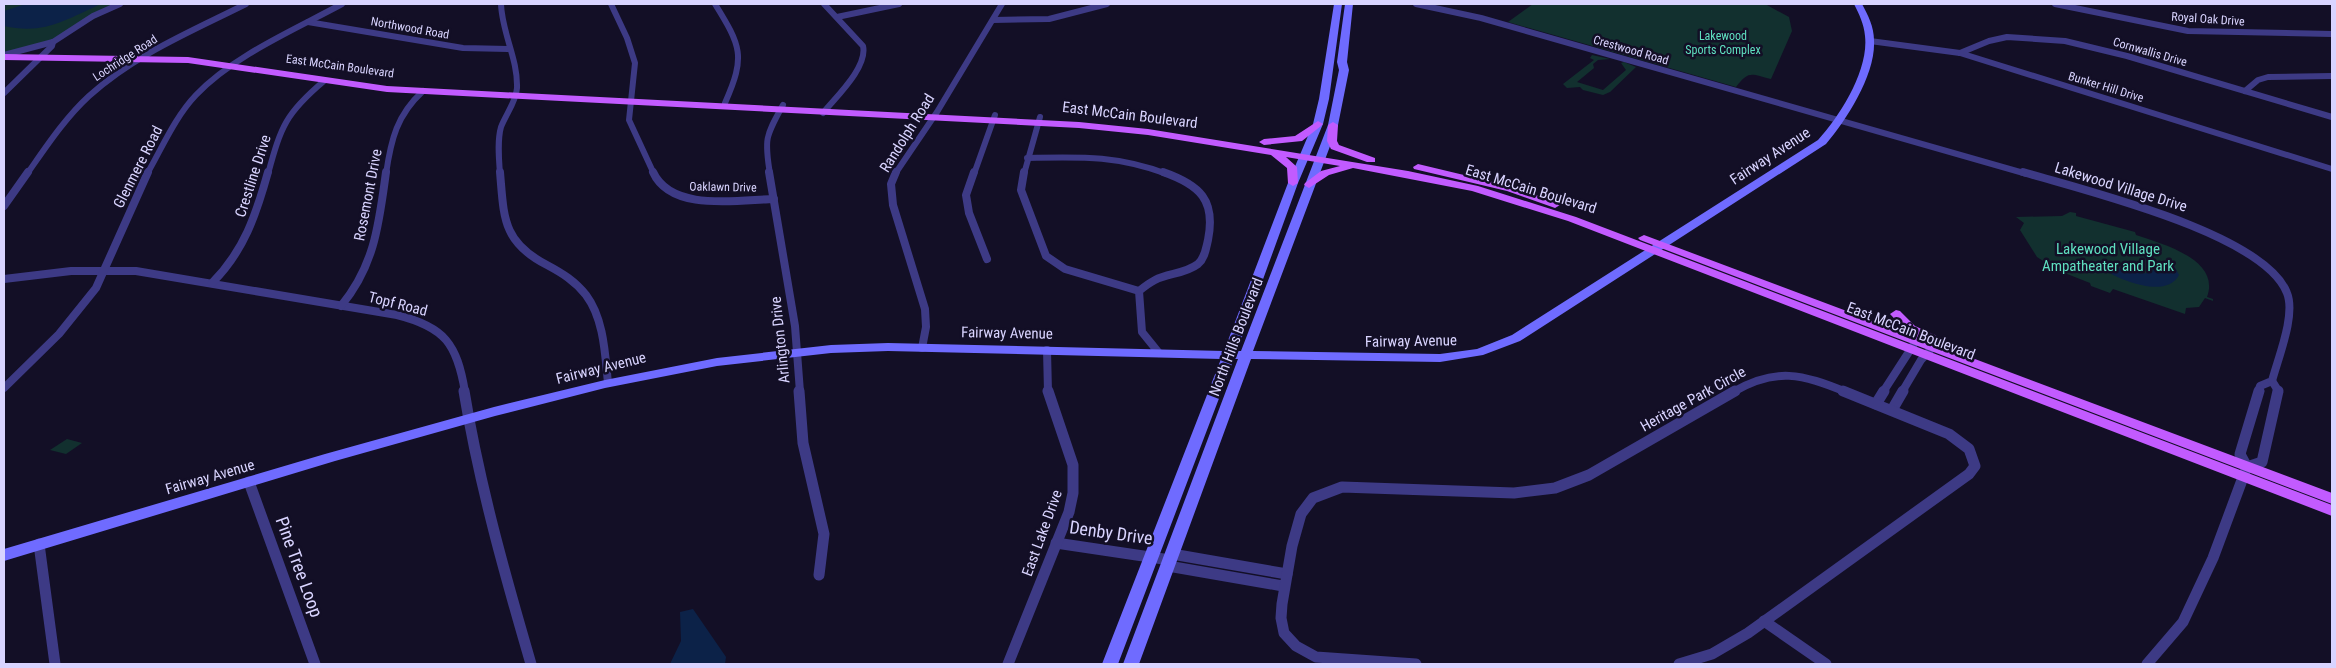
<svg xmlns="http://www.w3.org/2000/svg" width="2336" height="668" viewBox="0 0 2336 668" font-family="'Roboto Condensed',sans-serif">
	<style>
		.green { fill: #12302f }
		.water { fill: #0c2248 }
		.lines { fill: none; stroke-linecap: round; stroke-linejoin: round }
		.street-far2 { stroke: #3d3a85; stroke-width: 6 }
		.street-far1 { stroke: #3d3a85; stroke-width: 8 }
		.street { stroke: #3d3a85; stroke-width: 11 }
		.secondary { fill: #6f6bff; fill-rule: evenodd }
		.primary { fill: #c25bff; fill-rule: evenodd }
		.labels { text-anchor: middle; stroke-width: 5; stroke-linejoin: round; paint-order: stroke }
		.far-street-label { font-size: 12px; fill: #d9d4ff; stroke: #130f26 }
		.far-park-label { font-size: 12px; fill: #5fe0c0; stroke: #130f26 }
		.street-label { font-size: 15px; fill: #d9d4ff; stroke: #130f26 }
		.park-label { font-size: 15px; fill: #5fe0c0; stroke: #130f26 }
		.near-street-label { font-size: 18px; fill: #d9d4ff; stroke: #130f26 }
	</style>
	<rect width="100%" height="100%" fill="#130f26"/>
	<!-- green -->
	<g class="green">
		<polygon points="4,4 122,4 49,43 4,56"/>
		<path d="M 1533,4 L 1765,4 L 1789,17 L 1792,31 L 1771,79 C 1751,74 1749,70 1736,87 L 1508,22 Z"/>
		<polygon points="1592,55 1610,59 1598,60 1593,64 1594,68 1577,82 1603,90 1626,70 1621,63 1624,62 1636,67 1610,92 1603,95 1583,90 1580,87 1567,88 1563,84 1594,60 1590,58"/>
		<path d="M 2070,212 L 2076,213 L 2076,216 L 2135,232 L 2136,235 C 2162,244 2221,259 2207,297 L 2213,299 L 2213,301 L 2205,298 L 2199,307 L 2186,308 L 2185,314 L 2113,289 L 2110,293 L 2091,286 L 2090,283 L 2057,270 L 2037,257 L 2020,230 L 2024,223 L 2016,217 L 2062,216 Z"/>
		<polygon points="67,439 82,443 66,454 50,450"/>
	</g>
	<!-- water -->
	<g class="water">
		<path d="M 26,4 L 101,4 C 65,20 44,35 4,26 L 4,11 Z"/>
		<path d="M 2173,264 L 2179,275 C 2167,298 2125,282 2108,272 L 2110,267 C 2124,267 2140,278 2153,271 L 2152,265 Z"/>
		<polygon points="693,609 726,657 725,664 670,664 681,641 680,612"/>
	</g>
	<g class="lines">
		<!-- street-far2 -->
		<g class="street-far2">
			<polyline points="611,4 627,38 635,63 629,120 654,174"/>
			<path d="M 715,4 C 741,46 746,56 725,103"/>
			<polyline points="1416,4 1481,18 2027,174"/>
			<polyline points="2055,4 2188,31 2332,34"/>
			<polyline points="837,17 899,4"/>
			<polyline points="993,20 1049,19 1107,4"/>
			<polyline points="308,22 463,48 508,49"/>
			<polyline points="1870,41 1960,53 2332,169"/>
			<polyline points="1960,53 1989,41 2007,37 2065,41 2127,56 2332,117"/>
			<polyline points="4,55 53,42"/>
			<polyline points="2245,91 2258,80 2268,77 2332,76"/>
			<polyline points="4,93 52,46 53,42 93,16 120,4"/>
			<path d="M 823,113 C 836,97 868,67 863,46 L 824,4"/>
			<path d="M 1027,158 C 1081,157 1115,155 1167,174"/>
			<path d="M 27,174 C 46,147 65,118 89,96 C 134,55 192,31 246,4"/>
			<path d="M 147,174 C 162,148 175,117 196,95 C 233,56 294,30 342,4"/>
			<path d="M 268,174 C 281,126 286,113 324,81"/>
			<path d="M 386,174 C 391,139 397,115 423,91"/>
			<path d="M 500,174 C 499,159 497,141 501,127 C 506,114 516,102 517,88 C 518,59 502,33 501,4"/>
			<path d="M 770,174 C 764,138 766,136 783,105"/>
			<polyline points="895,174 937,112 1002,4"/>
			<polyline points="974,174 995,115"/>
			<polyline points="1024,174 1040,117"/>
		</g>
		<!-- street-far1 -->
		<g class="street-far1">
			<path d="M 500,172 C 504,217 502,242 547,265 C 562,273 575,281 586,295 C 604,319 605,354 608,383"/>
			<path d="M 653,172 C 671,212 737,200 774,199"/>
			<polyline points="769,172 795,326 800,392"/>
			<polyline points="896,172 891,184 893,205 925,309 926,327 922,348"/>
			<polyline points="974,172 966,195 969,213 987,259"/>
			<polyline points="1024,172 1021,190 1046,256 1065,269 1139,291 1142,332 1159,353"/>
			<path d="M 2023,172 C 2082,190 2264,233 2287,293 C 2296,315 2278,358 2272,381 L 2260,386 L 2258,392"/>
			<polyline points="4,206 28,172"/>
			<path d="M 4,279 L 71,271 L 136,271 L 397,315 C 445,327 457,344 465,392"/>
			<path d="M 212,283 C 244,251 256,215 268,172"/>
			<path d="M 1139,291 C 1144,287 1149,283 1155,280 C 1168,273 1185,274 1198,264 C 1205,258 1206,248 1208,240 C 1216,200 1200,185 1163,172"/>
			<path d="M 341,306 C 375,265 379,223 386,172"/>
			<polyline points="1047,350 1048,392"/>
			<polyline points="2272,381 2279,392"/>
			<polyline points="4,388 59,334 96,288 148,172"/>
			<path d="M 1733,392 C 1776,367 1802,374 1846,392"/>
			<polyline points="1883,392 1914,344"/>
			<polyline points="1902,392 1921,360 1932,348"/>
		</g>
		<!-- street -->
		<g class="street">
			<path d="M 464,391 C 479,483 505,575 531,664"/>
			<polyline points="799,391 803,443 824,534 819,575"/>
			<polyline points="1876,404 1884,391"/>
			<polyline points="1892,410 1903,391"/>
			<polyline points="2247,467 2240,454 2259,391"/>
			<polyline points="2247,467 2262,462 2278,391"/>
			<polyline points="249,482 315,664"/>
			<polyline points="1056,543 1170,560"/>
			<polyline points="39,544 55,664"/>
			<polyline points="1172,554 1287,574"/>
			<polyline points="1168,566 1283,586"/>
			<polyline points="1764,621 1826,664"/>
			<polyline points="1008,664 1069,512 1073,493 1073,465 1048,391"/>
			<polyline points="1416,664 1316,657 1296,646 1284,633 1281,618 1282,604 1292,546 1301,514 1313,498 1342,487 1514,493 1555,488 1589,475 1735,391"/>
			<polyline points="1679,664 1712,654 1748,633 1969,474 1975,466 1969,449 1949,434 1843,391"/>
			<polyline points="2147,664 2183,622 2213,558 2245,472"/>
		</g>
		<!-- secondary -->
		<path class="secondary" d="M 1334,4 L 1342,4 L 1329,99 L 1323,124 L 1298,183 L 1237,351 L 1241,351 L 1328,125 L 1339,70 L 1337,62 L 1345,4 L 1353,4 L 1347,62 L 1349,70 L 1338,125 L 1253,351 L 1440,354 L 1477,349 L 1512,335 L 1818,140 C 1840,116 1869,70 1865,36 C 1864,24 1859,14 1854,4 L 1862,4 C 1868,15 1874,27 1874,40 C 1876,74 1847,119 1826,144 L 1520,341 L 1483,355 L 1440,362 L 1251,359 L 1139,664 L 1123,664 L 1238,359 L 1234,359 L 1118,664 L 1102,664 L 1221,359 L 888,351 L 831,353 L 717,366 L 605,388 L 495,416 L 335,461 L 4,561 L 4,549 L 325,454 L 494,407 L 605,380 L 717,358 L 831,345 L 888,343 L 1224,351 L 1288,183 L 1313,124 L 1319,99 Z"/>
		<!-- primary -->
		<g class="primary">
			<polygon points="4,54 188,57 387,86 1079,122 1148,129 1408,171 1478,186 1576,217 2332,505 2332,516 1568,221 1472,191 1353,168 1329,175 1309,188 1304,185 1305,183 1321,171 1340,166 1286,157 1297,167 1298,183 1293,186 1288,183 1287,168 1271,155 1148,135 1079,128 387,92 188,63 4,60"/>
			<polygon points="1318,121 1323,124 1321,126 1302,141 1264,145 1259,142 1264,139 1295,136"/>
			<polygon points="1333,122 1338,125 1337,141 1339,145 1375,158 1375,162 1367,162 1331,149 1327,141 1328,125"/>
			<polygon points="1418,164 1514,187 1559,203 1560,205 1555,208 1507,191 1414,169 1413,167"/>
			<polygon points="1644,235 1924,340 1907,332 1890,314 1896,310 1900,311 1915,326 1946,340 1948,343 1943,347 2332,493 2332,504 1640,240 1638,238"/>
		</g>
	</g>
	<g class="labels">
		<!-- far-street labels -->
		<g class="far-street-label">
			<text transform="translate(2208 19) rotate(4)" y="4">Royal Oak Drive</text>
			<text transform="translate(410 28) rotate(10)" y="4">Northwood Road</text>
			<text transform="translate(1631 50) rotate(16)" y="4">Crestwood Road</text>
			<text transform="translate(2150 52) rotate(16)" y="4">Cornwallis Drive</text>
			<text transform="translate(125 58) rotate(-33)" y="4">Lochridge Road</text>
			<text transform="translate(340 66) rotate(8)" y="4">East McCain Boulevard</text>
			<text transform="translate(2106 87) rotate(17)" y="4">Bunker Hill Drive</text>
			<text transform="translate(723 187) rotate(1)" y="4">Oaklawn Drive</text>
		</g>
		<!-- far-park labels -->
		<g class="far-park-label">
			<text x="1723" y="40">Lakewood<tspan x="1723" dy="14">Sports Complex</tspan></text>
		</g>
		<!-- street labels -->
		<g class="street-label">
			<text transform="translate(1130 115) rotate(7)" y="5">East McCain Boulevard</text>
			<text transform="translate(907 133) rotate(-58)" y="5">Randolph Road</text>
			<text transform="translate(1770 156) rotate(-33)" y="5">Fairway Avenue</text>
			<text transform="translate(138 167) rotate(-63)" y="5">Glenmere Road</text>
			<text transform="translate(253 176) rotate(-72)" y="5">Crestline Drive</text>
			<text transform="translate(2121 187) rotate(17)" y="5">Lakewood Village Drive</text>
			<text transform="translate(1531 189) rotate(17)" y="5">East McCain Boulevard</text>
			<text transform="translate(368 195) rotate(-79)" y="5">Rosemont Drive</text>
			<text transform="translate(398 304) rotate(14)" y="5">Topf Road</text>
			<text transform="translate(1911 331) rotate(21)" y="5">East McCain Boulevard</text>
			<text transform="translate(1007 333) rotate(1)" y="5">Fairway Avenue</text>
			<text transform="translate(1236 337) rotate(-69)" y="5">North Hills Boulevard</text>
			<text transform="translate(780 340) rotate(-96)" y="5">Arlington Drive</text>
			<text transform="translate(1411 341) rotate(-1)" y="5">Fairway Avenue</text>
			<text transform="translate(601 368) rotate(-14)" y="5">Fairway Avenue</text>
			<text transform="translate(1693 399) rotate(-29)" y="5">Heritage Park Circle</text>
			<text transform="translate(210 477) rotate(-16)" y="5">Fairway Avenue</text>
			<text transform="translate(1042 533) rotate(-70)" y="5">East Lake Drive</text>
		</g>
		<!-- park labels -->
		<g class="park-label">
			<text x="2108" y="254">Lakewood Village<tspan x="2108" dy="17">Ampatheater and Park</tspan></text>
		</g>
		<!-- near-street labels -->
		<g class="near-street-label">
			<text transform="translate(1111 533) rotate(8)" y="6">Denby Drive</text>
			<text transform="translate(299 567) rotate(70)" y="6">Pine Tree Loop</text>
		</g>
	</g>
	<!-- border -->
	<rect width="2336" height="668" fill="none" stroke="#d9d4ff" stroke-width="10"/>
</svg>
